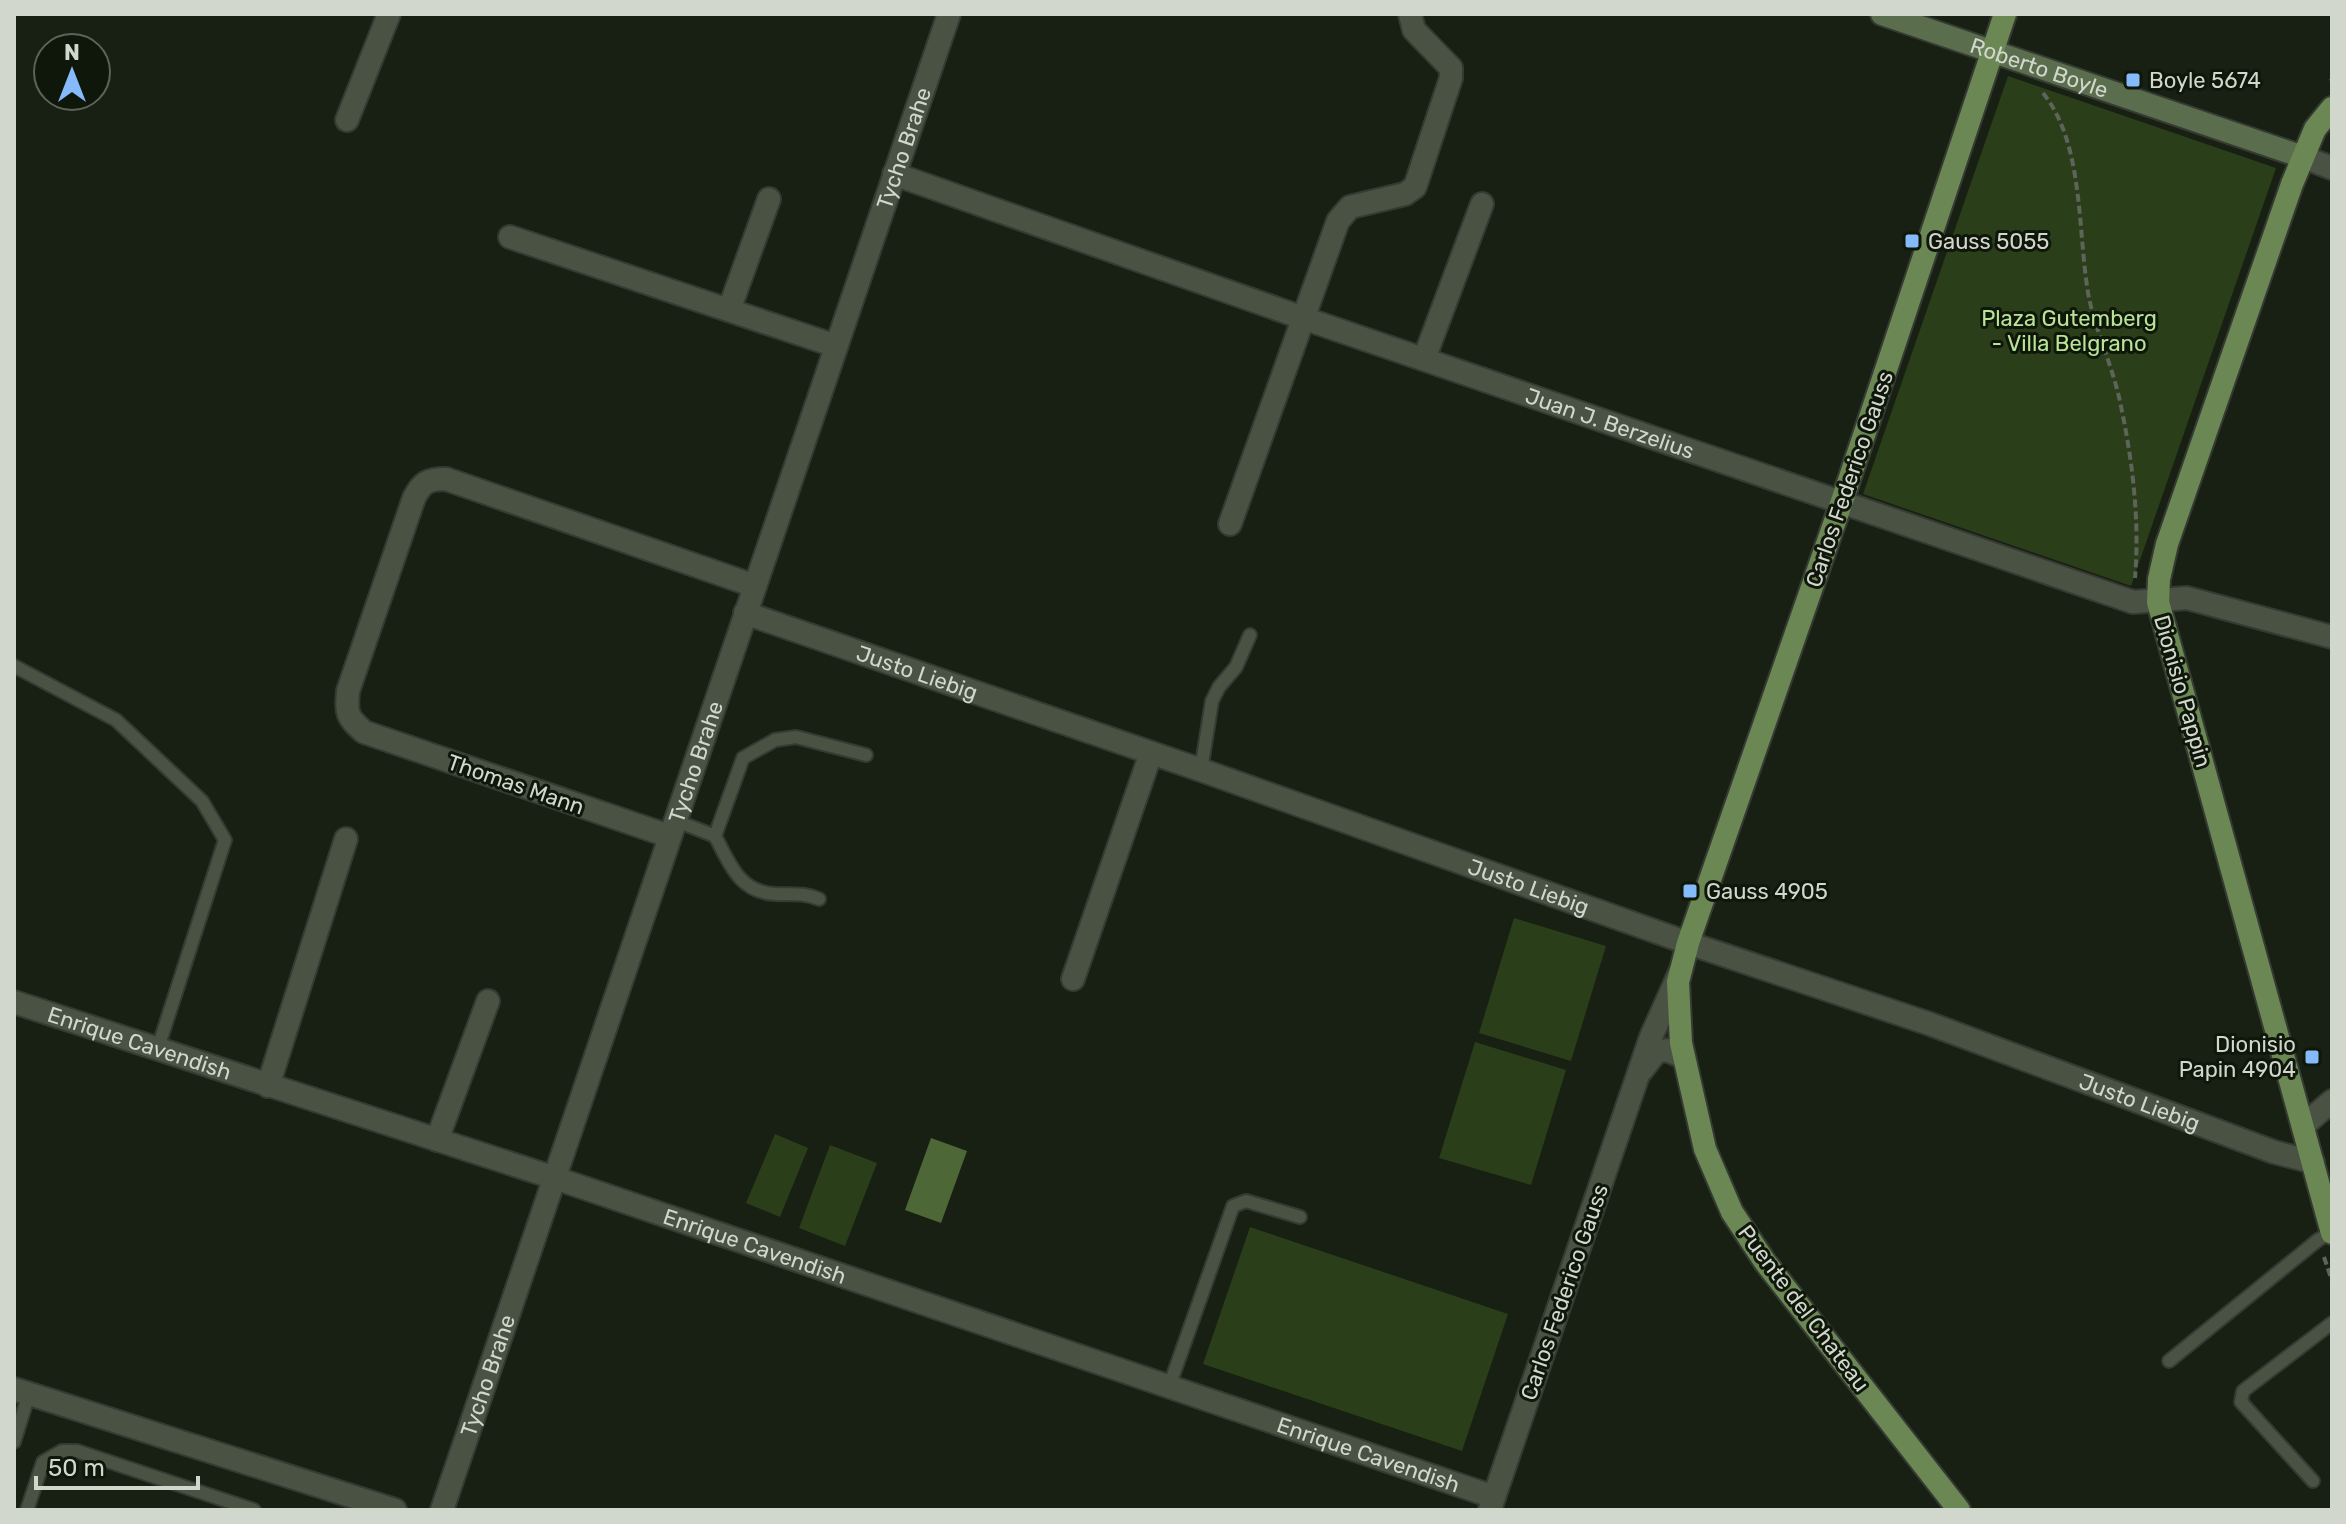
<svg xmlns="http://www.w3.org/2000/svg" width="2346" height="1524" viewBox="0 0 2346 1524" font-family="Rubik,sans-serif">
	<style>
		.green { fill: #2b3e1a }
		.water { fill: #4d6836 }
		.lines { fill: none; stroke-linecap: round; stroke-linejoin: round }
		.service-casing { stroke: #353a33; stroke-width: 16 }
		.minor-casing { stroke: #353a33; stroke-width: 26 }
		.secondary-casing { stroke: #353a33; stroke-width: 26 }
		.primary-casing { stroke: #353a33; stroke-width: 26 }
		.path { stroke: #5d6459; stroke-width: 4; stroke-dasharray: 8 4; stroke-linecap: butt }
		.service { stroke: #4a5244; stroke-width: 12 }
		.minor { stroke: #4a5244; stroke-width: 22 }
		.secondary { stroke: #5a6d4c; stroke-width: 22 }
		.primary { stroke: #6b8754; stroke-width: 22 }
		.poi-dot { fill: #86bbfb; stroke: #0f160a; stroke-width: 3 }
		.labels { text-anchor: middle; stroke-width: 6; stroke-linejoin: round; paint-order: stroke }
		.street-label { font-size: 22px; fill: #d2d7ce; stroke: #0f160a }
		.poi-label { font-size: 22px; fill: #d2d7ce; stroke: #0f160a; text-anchor: start }
		.park-label { font-size: 22px; fill: #b9e497; stroke: #0f160a }
	</style>
	<rect width="100%" height="100%" fill="#181f13"/>
	<!-- green -->
	<g class="green">
		<polygon points="2008,76 2276,168 2131,586 1863,494"/>
		<polygon points="1514,918 1606,946 1571,1061 1479,1033"/>
		<polygon points="1475,1042 1566,1070 1531,1185 1439,1158"/>
		<polygon points="775,1134 808,1148 780,1217 746,1203"/>
		<polygon points="830,1145 877,1163 845,1246 799,1228"/>
		<polygon points="1250,1227 1508,1314 1462,1451 1203,1364"/>
	</g>
	<!-- water -->
	<polygon class="water" points="931,1138 967,1151 941,1223 905,1210"/>
	<g class="lines">
		<defs>
			<g id="service">
				<polyline points="14,666 116,720 202,801 225,840 157,1051"/>
				<polyline points="1201,770 1212,701 1219,687 1236,667 1250,635"/>
				<polyline points="674,820 715,836"/>
				<path d="M 819,899 C 803,892 791,895 775,894 C 739,892 730,864 715,836 L 743,758 L 775,740 L 796,737 L 866,755"/>
				<polyline points="2169,1361 2318,1240 2332,1232"/>
				<polyline points="1169,1387 1233,1206 1246,1201 1300,1217"/>
				<polyline points="14,1442 29,1394"/>
				<polyline points="2313,1481 2241,1402 2243,1391 2332,1323"/>
				<polyline points="27,1510 43,1462 62,1451 77,1451 254,1510"/>
			</g>
			<g id="minor">
				<polyline points="347,120 389,14"/>
				<polyline points="2303,157 2332,168"/>
				<path id="s1" d="M 894,174 L 1303,318 L 2133,602 L 2187,598 L 2332,637"/>
				<polyline points="510,237 836,346"/>
				<polyline points="729,310 769,199"/>
				<polyline points="1424,359 1482,204"/>
				<polyline points="1230,524 1338,221 1350,207 1405,194 1415,187 1451,78 1451,68 1414,30 1410,14"/>
				<path id="s2" d="M 745,613 L 1201,770 L 1688,943 L 1930,1024 L 2274,1152 L 2313,1162"/>
				<path d="M 669,836 L 364,732 C 347,717 346,714 348,691 L 414,498 C 422,482 428,479 446,479 L 755,586"/>
				<polyline points="1073,979 1151,753"/>
				<path id="s3" d="M 14,1002 L 555,1178 L 1494,1497"/>
				<polyline points="1642,1070 1656,1052 1667,1050 1683,1057"/>
				<polyline points="268,1086 346,839"/>
				<polyline points="2304,1125 2332,1101"/>
				<polyline points="437,1140 488,1001"/>
				<polyline points="14,1389 395,1510"/>
				<polyline points="1490,1509 1651,1037 1680,972"/>
				<path id="s4" d="M 442,1510 L 949,14"/>
			</g>
			<g id="secondary">
				<path id="s5" d="M 1882,14 L 2303,157"/>
			</g>
			<g id="primary">
				<polyline points="2332,108 2315,129 2292,184 2167,544 2159,579 2158,602 2332,1233"/>
				<polyline points="1959,1510 1765,1262 1732,1212 1705,1149 1681,1043 1678,982 1688,943 1842,501 2005,14"/>
			</g>
		</defs>
		<!-- service casing -->
		<use href="#service" class="service-casing"/>
		<!-- minor casing -->
		<use href="#minor" class="minor-casing"/>
		<!-- secondary casing -->
		<use href="#secondary" class="secondary-casing"/>
		<!-- primary casing -->
		<use href="#primary" class="primary-casing"/>
		<!-- path -->
		<g class="path">
			<polyline points="2330,81 2332,80"/>
			<path d="M 2043,93 C 2085,145 2077,234 2089,298 C 2096,331 2111,363 2119,397 C 2132,456 2140,518 2135,578"/>
			<polyline points="2324,1257 2332,1281"/>
		</g>
		<!-- service -->
		<use href="#service" class="service"/>
		<!-- minor -->
		<use href="#minor" class="minor"/>
		<!-- secondary -->
		<use href="#secondary" class="secondary"/>
		<!-- primary -->
		<use href="#primary" class="primary"/>
	</g>
	<!-- markers -->
	<g class="poi-dot">
		<rect x="2125" y="72" width="16" height="16" rx="4"/>
		<rect x="1904" y="233" width="16" height="16" rx="4"/>
		<rect x="1682" y="883" width="16" height="16" rx="4"/>
		<rect x="2304" y="1049" width="16" height="16" rx="4"/>
	</g>
	<g class="labels">
		<!-- street labels -->
		<g class="street-label">
			<text dy="8" stroke="none"><textPath href="#s5" startOffset="166">Roberto Boyle</textPath></text>
			<text dy="8" stroke="none"><textPath href="#s4" startOffset="1438">Tycho Brahe</textPath></text>
			<text dy="8" stroke="none"><textPath href="#s1" startOffset="758">Juan J. Berzelius</textPath></text>
			<text transform="translate(1849 479) rotate(-71)" y="8">Carlos Federico Gauss</text>
			<text dy="8" stroke="none"><textPath href="#s2" startOffset="182">Justo Liebig</textPath></text>
			<text transform="translate(2183 691) rotate(74)" y="8">Dionisio Pappin</text>
			<text dy="8" stroke="none"><textPath href="#s4" startOffset="790">Tycho Brahe</textPath></text>
			<text transform="translate(516 784) rotate(19)" y="8">Thomas Mann</text>
			<text dy="8" stroke="none"><textPath href="#s2" startOffset="830">Justo Liebig</textPath></text>
			<text dy="8" stroke="none"><textPath href="#s3" startOffset="132">Enrique Cavendish</textPath></text>
			<text dy="8" stroke="none"><textPath href="#s2" startOffset="1478">Justo Liebig</textPath></text>
			<text dy="8" stroke="none"><textPath href="#s3" startOffset="780">Enrique Cavendish</textPath></text>
			<text transform="translate(1564 1292) rotate(-71)" y="8">Carlos Federico Gauss</text>
			<text transform="translate(1804 1308) rotate(53)" y="8">Puente del Chateau</text>
			<text dy="8" stroke="none"><textPath href="#s4" startOffset="142">Tycho Brahe</textPath></text>
			<text dy="8" stroke="none"><textPath href="#s3" startOffset="1428">Enrique Cavendish</textPath></text>
		</g>
		<!-- poi labels -->
		<g class="poi-label">
			<text x="2149" y="88">Boyle 5674</text>
			<text x="1928" y="249">Gauss 5055</text>
			<text x="1706" y="899">Gauss 4905</text>
			<text x="2296" y="1052" text-anchor="end">Dionisio<tspan x="2296" dy="25">Papin 4904</tspan></text>
		</g>
		<!-- park labels -->
		<g class="park-label">
			<text x="2069" y="326">Plaza Gutemberg<tspan x="2069" dy="25">- Villa Belgrano</tspan></text>
		</g>
	</g>
	<!-- border -->
	<rect width="2346" height="1524" fill="none" stroke="#d2d7ce" stroke-width="32"/>
	<!-- north arrow -->
	<g transform="translate(72 72)"><circle r="38" fill="#0f160a" stroke="#5d6358" stroke-width="2"/>
	<path d="M0-6L14 30L0 20L-14 30Z" fill="#86bbfb"/>
	<text y="-12" font-size="22" font-weight="bold" text-anchor="middle" fill="#d2d7ce">N</text>
	</g>
	<!-- scale -->
	<path d="M36 1476v12h162v-12" fill="none" stroke="#d2d7ce" stroke-width="4"/>
	<text x="48" y="1476" font-size="24" fill="#d2d7ce" stroke="#0f160a" stroke-width="6" paint-order="stroke">50 m</text>
</svg>
